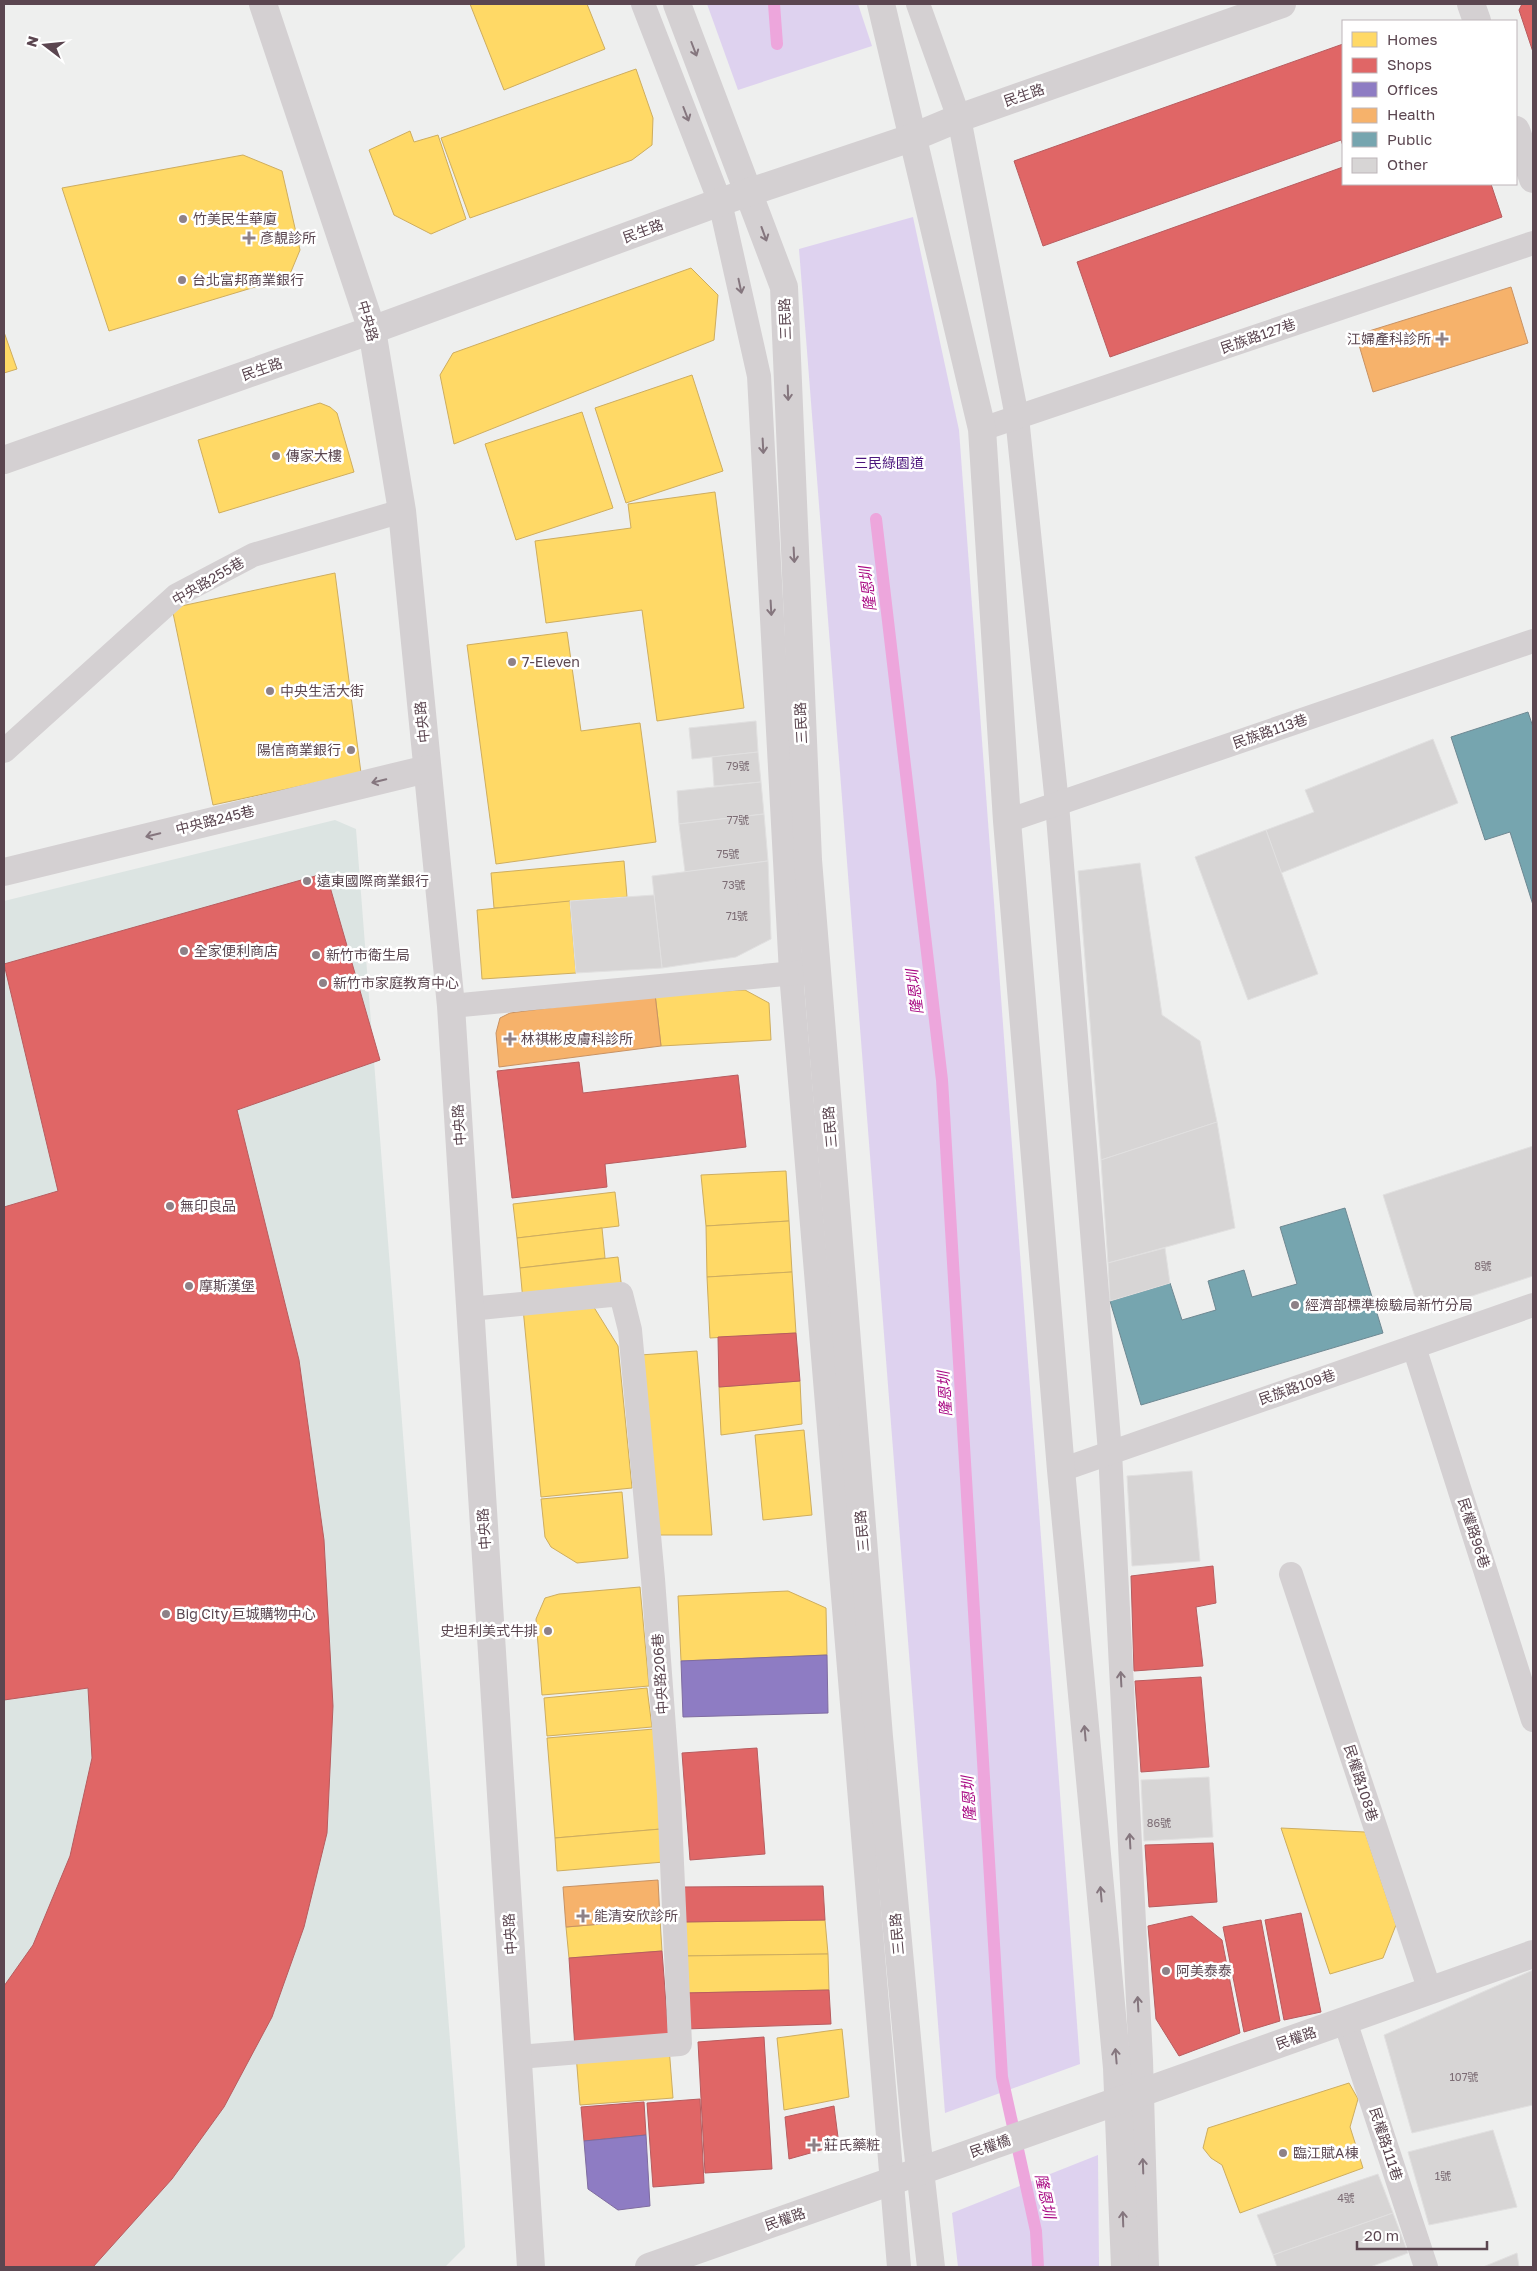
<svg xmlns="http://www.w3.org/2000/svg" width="1537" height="2271" viewBox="0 0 1537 2271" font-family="'Golos Text','Noto Sans TC',sans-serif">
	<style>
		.commercial { fill: #dce4e2 }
		.green { fill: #ded2ef }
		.homes { fill: #ffd966; stroke: #cead5f }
		.shops { fill: #e06666; stroke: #b85c5f }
		.offices { fill: #8e7cc3; stroke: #7f6ca0 }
		.health { fill: #f6b26b; stroke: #c89263 }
		.public { fill: #76a5af; stroke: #6e8892 }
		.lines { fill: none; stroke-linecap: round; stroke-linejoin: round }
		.stream { stroke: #eda6dc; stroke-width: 12 }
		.building { fill: #d7d5d5; stroke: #e1e0e0 }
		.service { stroke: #d4d0d2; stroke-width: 24 }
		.minor { stroke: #d4d0d2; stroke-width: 28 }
		.tertiary { stroke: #d4d0d2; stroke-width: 28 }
		.oneway { stroke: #85767e }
		.poi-dot { fill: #8e8187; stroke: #fff; stroke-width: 2 }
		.labels { text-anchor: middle; stroke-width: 5; stroke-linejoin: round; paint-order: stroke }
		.number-label { font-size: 11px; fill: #7c6c74 }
		.street-label { font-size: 14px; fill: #5b4650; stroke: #fff }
		.poi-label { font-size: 14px; fill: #5b4650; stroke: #fff; text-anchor: start }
		.park-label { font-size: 14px; fill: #4c167d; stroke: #fff }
		.water-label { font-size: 15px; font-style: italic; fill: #a90b84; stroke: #fff }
	</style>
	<rect width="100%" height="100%" fill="#eeefee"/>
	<!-- commercial -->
	<polygon class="commercial" points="335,820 356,829 461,2182 465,2247 445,2267 4,2267 4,901"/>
	<!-- green -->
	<g class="green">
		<polygon points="707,4 858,4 872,46 738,90"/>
		<polygon points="913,217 959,430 1080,2064 945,2113 799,249"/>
		<polygon points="1098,2155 1099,2267 958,2267 952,2213"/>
	</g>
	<!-- homes -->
	<g class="homes">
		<polygon points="470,4 587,4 605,49 504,90"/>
		<polygon points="636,69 653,118 652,145 632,160 470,218 441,138"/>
		<polygon points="410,131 414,142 438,135 466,219 431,234 394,215 369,150"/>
		<polygon points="243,155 282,171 300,250 290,274 275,281 109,331 62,188"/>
		<polygon points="691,268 718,295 714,340 454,444 440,375 453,353"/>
		<polygon points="4,332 17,369 4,373"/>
		<polygon points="692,375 723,471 626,503 595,408"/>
		<polygon points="320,403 330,407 337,413 354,472 219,513 198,440"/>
		<polygon points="582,412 613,508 516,540 485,444"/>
		<polygon points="715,492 744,708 657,721 642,610 546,623 535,541 631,528 628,504"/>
		<polygon points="335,573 361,773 213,805 172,608"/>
		<polygon points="567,632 581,731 640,723 656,842 496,864 467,645"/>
		<polygon points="624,861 627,897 494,908 491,873"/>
		<polygon points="570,901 576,973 482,979 477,910"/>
		<polygon points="745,990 769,1003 771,1040 661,1046 655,994"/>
		<polygon points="786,1171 789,1221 706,1226 701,1175"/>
		<polygon points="615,1192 619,1226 517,1238 513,1204"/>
		<polygon points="789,1221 792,1272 707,1277 706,1226"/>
		<polygon points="602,1228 605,1258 520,1268 517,1238"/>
		<polygon points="618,1257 622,1290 523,1301 520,1268"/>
		<polygon points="792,1272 796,1333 710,1338 707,1277"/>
		<polygon points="590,1301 618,1346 632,1488 541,1497 523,1308"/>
		<polygon points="697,1351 712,1535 658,1535 640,1355"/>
		<polygon points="800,1381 802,1424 721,1435 719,1387"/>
		<polygon points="804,1430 812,1515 763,1520 755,1435"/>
		<polygon points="622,1492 628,1558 577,1563 551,1547 545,1537 541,1499"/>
		<polygon points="640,1587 649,1686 542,1695 536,1619 545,1598 559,1594"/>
		<polygon points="788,1591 826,1608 827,1655 681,1661 678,1596"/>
		<polygon points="647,1688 652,1727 547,1736 544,1698"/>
		<polygon points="654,1729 661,1829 555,1838 547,1738"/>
		<polygon points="1281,1828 1365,1832 1396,1925 1383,1958 1330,1974"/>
		<polygon points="661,1829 664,1862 557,1871 555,1838"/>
		<polygon points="660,1919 662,1951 569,1958 566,1927"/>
		<polygon points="825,1920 828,1954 683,1956 681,1922"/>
		<polygon points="828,1954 829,1990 684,1993 683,1956"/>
		<polygon points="842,2029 849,2097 784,2110 777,2038"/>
		<polygon points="669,2047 673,2098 580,2105 576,2054"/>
		<polygon points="1349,2083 1358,2099 1350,2127 1363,2168 1240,2213 1222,2165 1211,2158 1203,2148 1208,2128"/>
	</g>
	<!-- shops -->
	<g class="shops">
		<polygon points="1522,4 1533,4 1533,52 1519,10"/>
		<polygon points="1343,44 1343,146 1341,140 1043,246 1014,161"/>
		<polygon points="1343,167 1343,184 1491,184 1502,217 1110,357 1077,262"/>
		<polygon points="326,873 380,1060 237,1110 299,1360 324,1540 333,1706 327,1833 304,1927 272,2017 224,2107 172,2179 93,2267 4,2267 4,1986 33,1945 70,1856 92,1758 88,1688 4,1700 4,1207 58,1191 4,964"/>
		<polygon points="579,1062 583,1093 738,1075 746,1147 605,1164 607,1187 512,1198 497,1071"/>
		<polygon points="796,1333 800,1381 719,1387 718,1337"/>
		<polygon points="1213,1566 1216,1603 1196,1607 1203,1666 1134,1671 1131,1576"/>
		<polygon points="1201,1677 1209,1767 1141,1772 1135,1681"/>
		<polygon points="757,1748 765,1854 690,1860 682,1753"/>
		<polygon points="1213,1843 1217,1902 1149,1907 1145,1845"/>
		<polygon points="823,1886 825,1920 681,1922 680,1887"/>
		<polygon points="1301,1913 1321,2012 1284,2020 1265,1920"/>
		<polygon points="1192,1916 1222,1940 1240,2033 1179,2056 1156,2019 1148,1926"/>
		<polygon points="1261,1920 1280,2021 1244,2032 1223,1927"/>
		<polygon points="662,1951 669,2043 575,2049 569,1958"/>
		<polygon points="829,1990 831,2024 685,2029 684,1993"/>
		<polygon points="764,2037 772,2169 705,2173 698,2042"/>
		<polygon points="700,2099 704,2183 653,2187 647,2103"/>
		<polygon points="644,2102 646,2135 584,2141 581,2107"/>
		<polygon points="834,2106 839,2145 789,2159 785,2117"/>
	</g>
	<!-- offices -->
	<g class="offices">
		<polygon points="827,1655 828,1713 683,1717 681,1661"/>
		<polygon points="646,2135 650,2206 618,2210 588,2189 584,2141"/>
	</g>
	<!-- health -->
	<g class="health">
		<polygon points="1511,287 1528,343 1373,392 1356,335"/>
		<polygon points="655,994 661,1046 499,1067 496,1033 500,1018 510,1013"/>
		<polygon points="658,1880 660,1919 566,1927 563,1887"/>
	</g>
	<!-- public -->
	<g class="public">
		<polygon points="1528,712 1533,727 1533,905 1510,832 1485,840 1451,737"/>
		<polygon points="1345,1208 1383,1333 1141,1405 1110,1301 1170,1283 1182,1320 1216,1310 1208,1281 1244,1270 1252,1297 1297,1284 1280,1227"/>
	</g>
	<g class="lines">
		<!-- stream -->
		<g class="stream">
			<polyline points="774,4 777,44"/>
			<polyline points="876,519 942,1080 1002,2077 1036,2231 1038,2267"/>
		</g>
	</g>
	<!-- building -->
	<g class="building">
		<polygon points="756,721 758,752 692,759 689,728"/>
		<polygon points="1433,739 1458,803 1281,873 1266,830 1314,812 1305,790"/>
		<polygon points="758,752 761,782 714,786 712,757"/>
		<polygon points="761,782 764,814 679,824 677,791"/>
		<polygon points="764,814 768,861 685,872 679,824"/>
		<polygon points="1266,830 1318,974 1248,1000 1195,857"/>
		<polygon points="768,861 771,939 736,957 662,968 652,876"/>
		<polygon points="1140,863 1162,1015 1200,1041 1217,1122 1101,1160 1078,871"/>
		<polygon points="654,895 662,968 576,973 570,901"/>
		<polygon points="1217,1122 1235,1228 1108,1263 1101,1160"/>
		<polygon points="1533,1146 1533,1276 1420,1313 1383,1195"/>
		<polygon points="1165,1248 1170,1283 1110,1301 1108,1263"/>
		<polygon points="1192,1471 1200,1561 1132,1566 1127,1476"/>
		<polygon points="1209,1777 1213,1837 1144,1841 1141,1780"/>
		<polygon points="1533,1970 1533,2105 1412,2133 1384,2035"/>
		<polygon points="1493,2130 1517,2207 1429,2225 1408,2152"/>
		<polygon points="1378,2174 1393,2213 1273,2255 1257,2215"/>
		<polygon points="1393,2213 1408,2253 1370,2267 1277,2267 1273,2255"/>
		<polygon points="1517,2253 1519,2267 1483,2267"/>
	</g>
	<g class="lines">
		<!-- service -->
		<g class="service">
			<polyline points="643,4 720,202 759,376 791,973 899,2267"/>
			<polyline points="918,4 959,118 1017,417 1057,804 1110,1452 1141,2060 1147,2267"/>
			<polyline points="982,429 1533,243"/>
			<polyline points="4,751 177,595 253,555 402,511"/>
			<polyline points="1007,821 1533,641"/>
			<polyline points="451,1006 805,972"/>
			<polyline points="470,1309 621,1294 630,1330 653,1579 669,1795 680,2044 518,2057"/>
			<polyline points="1414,1347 1533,1720"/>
			<polyline points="1061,1470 1533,1305"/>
			<polyline points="1291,1574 1430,1991"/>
			<polyline points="1345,2021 1426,2267"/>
		</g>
		<!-- minor -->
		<g class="minor">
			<polyline points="263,4 372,330 402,511 451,1006 531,2267"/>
			<polyline points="677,4 784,287 808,860 879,1737 916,2135 931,2267"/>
			<polyline points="881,4 982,429 1007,821 1061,1470 1117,2068 1125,2267"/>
			<polyline points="4,872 427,769"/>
			<polyline points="649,2267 1533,1954"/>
		</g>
		<!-- tertiary -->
		<g class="tertiary">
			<polyline points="1471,4 1477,21"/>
			<polyline points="1516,130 1533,179"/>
			<polyline points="4,460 372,330 720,202 911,138 959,118 1282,4"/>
		</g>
	</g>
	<!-- one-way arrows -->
	<defs><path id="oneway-shaft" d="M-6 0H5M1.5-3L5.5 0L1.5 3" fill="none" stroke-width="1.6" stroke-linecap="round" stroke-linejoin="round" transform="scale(1.25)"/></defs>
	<g class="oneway">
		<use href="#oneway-shaft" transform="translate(694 49) rotate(69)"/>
		<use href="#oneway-shaft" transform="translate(686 114) rotate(69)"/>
		<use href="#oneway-shaft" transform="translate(764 234) rotate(70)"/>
		<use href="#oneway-shaft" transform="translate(740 286) rotate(78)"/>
		<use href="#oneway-shaft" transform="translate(788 393) rotate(88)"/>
		<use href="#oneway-shaft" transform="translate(763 446) rotate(87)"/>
		<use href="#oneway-shaft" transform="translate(794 555) rotate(87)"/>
		<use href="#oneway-shaft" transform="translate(771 608) rotate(87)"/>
		<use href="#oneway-shaft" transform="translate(379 781) rotate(166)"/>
		<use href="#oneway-shaft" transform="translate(153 835) rotate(166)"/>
		<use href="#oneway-shaft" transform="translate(1121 1679) rotate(-93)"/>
		<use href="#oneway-shaft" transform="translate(1085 1733) rotate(-95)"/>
		<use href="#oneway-shaft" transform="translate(1130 1841) rotate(-93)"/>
		<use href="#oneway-shaft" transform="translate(1101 1894) rotate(-95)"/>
		<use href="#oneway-shaft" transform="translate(1138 2004) rotate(-93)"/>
		<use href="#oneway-shaft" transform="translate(1116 2056) rotate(-95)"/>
		<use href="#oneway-shaft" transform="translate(1143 2166) rotate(-92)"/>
		<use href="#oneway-shaft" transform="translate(1123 2219) rotate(-92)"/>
	</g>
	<!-- markers -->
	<g class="poi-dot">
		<circle cx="183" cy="219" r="5"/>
		<path d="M246.5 230.5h5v5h5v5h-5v5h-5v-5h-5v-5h5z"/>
		<circle cx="182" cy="280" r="5"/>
		<path d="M1439.5 331.5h5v5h5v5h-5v5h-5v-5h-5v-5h5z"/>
		<circle cx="276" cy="456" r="5"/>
		<circle cx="512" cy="662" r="5"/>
		<circle cx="270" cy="691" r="5"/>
		<circle cx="351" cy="750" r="5"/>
		<circle cx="307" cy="881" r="5"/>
		<circle cx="184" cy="951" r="5"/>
		<circle cx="316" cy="955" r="5"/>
		<circle cx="323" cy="983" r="5"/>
		<path d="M507.5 1031.5h5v5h5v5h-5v5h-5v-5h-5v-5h5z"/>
		<circle cx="170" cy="1206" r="5"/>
		<circle cx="189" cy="1286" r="5"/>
		<circle cx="1295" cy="1305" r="5"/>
		<circle cx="166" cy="1614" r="5"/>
		<circle cx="548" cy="1631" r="5"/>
		<path d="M580.5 1908.5h5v5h5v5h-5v5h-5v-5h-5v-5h5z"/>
		<circle cx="1166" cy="1971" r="5"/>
		<path d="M811.5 2137.5h5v5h5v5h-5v5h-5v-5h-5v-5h5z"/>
		<circle cx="1283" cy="2153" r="5"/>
	</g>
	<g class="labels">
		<!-- number labels -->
		<g class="number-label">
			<text x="738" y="770">79號</text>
			<text x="738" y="824">77號</text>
			<text x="728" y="858">75號</text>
			<text x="734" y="889">73號</text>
			<text x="737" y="920">71號</text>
			<text x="1483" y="1270">8號</text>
			<text x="1159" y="1827">86號</text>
			<text x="1464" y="2081">107號</text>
			<text x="1443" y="2180">1號</text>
			<text x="1346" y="2202">4號</text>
		</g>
		<!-- street labels -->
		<g class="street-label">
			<text transform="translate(1024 95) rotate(-19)" y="5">民生路</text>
			<text transform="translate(643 231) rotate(-20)" y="5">民生路</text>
			<text transform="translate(785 319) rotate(-92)" y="5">三民路</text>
			<text transform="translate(368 321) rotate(74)" y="5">中央路</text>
			<text transform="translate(1258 336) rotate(-19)" y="5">民族路127巷</text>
			<text transform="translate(262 369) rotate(-19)" y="5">民生路</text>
			<text transform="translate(208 581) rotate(-30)" y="5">中央路255巷</text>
			<text transform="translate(422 722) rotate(-96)" y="5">中央路</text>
			<text transform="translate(801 723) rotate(-93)" y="5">三民路</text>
			<text transform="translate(1270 731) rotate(-19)" y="5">民族路113巷</text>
			<text transform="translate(215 820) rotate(-14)" y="5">中央路245巷</text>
			<text transform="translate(459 1125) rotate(-94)" y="5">中央路</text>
			<text transform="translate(830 1127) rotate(-95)" y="5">三民路</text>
			<text transform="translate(1297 1387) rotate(-19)" y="5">民族路109巷</text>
			<text transform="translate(484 1529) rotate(-94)" y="5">中央路</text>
			<text transform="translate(862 1531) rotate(-95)" y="5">三民路</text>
			<text transform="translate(1474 1533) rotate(72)" y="5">民權路96巷</text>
			<text transform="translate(660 1674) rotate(-94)" y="5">中央路206巷</text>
			<text transform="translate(1361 1783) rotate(72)" y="5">民權路108巷</text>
			<text transform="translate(510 1934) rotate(-94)" y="5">中央路</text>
			<text transform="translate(897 1934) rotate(-95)" y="5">三民路</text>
			<text transform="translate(1296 2038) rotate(-19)" y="5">民權路</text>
			<text transform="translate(1386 2144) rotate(72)" y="5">民權路111巷</text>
			<text transform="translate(990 2146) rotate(-19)" y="5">民權橋</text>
			<text transform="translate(785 2219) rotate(-19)" y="5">民權路</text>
		</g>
		<!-- poi labels -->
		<g class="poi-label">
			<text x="193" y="224">竹美民生華廈</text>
			<text x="260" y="243">彥靚診所</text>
			<text x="192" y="285">台北富邦商業銀行</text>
			<text x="1431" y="344" text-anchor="end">江婦產科診所</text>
			<text x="286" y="461">傳家大樓</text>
			<text x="522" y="667">7-Eleven</text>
			<text x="280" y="696">中央生活大街</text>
			<text x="341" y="755" text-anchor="end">陽信商業銀行</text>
			<text x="317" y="886">遠東國際商業銀行</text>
			<text x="194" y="956">全家便利商店</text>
			<text x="326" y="960">新竹市衛生局</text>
			<text x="333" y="988">新竹市家庭教育中心</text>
			<text x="521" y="1044">林祺彬皮膚科診所</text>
			<text x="180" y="1211">無印良品</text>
			<text x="199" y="1291">摩斯漢堡</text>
			<text x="1305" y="1310">經濟部標準檢驗局新竹分局</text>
			<text x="176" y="1619">Big City 巨城購物中心</text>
			<text x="538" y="1636" text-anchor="end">史坦利美式牛排</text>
			<text x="594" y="1921">能清安欣診所</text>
			<text x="1176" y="1976">阿美泰泰</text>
			<text x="824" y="2150">莊氏藥粧</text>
			<text x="1293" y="2158">臨江賦A棟</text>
		</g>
		<!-- park labels -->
		<g class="park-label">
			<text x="889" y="468">三民綠園道</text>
		</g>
		<!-- water labels -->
		<g class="water-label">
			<text transform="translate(868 589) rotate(-97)" y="5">隆恩圳</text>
			<text transform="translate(915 992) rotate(-97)" y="5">隆恩圳</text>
			<text transform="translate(945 1394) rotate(-93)" y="5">隆恩圳</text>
			<text transform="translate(969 1799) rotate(-93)" y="5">隆恩圳</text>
			<text transform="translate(1045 2196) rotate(78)" y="5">隆恩圳</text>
		</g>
	</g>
	<!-- border -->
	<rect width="1537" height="2271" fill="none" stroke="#5b4650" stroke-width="10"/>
	<!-- legend -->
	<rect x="1342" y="20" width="175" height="165" fill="#ffffff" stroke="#bdb5b9"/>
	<rect x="1352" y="32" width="25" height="15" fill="#ffd966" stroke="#bdb5b9"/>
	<text x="1387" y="45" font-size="15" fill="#5b4650">Homes</text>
	<rect x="1352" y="58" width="25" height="15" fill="#e06666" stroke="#bdb5b9"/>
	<text x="1387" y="70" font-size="15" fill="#5b4650">Shops</text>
	<rect x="1352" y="82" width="25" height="15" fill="#8e7cc3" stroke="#bdb5b9"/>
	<text x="1387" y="95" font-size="15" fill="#5b4650">Offices</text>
	<rect x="1352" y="108" width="25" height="15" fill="#f6b26b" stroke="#bdb5b9"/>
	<text x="1387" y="120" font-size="15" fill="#5b4650">Health</text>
	<rect x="1352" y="132" width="25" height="15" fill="#76a5af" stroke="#bdb5b9"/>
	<text x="1387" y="145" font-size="15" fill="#5b4650">Public</text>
	<rect x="1352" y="158" width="25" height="15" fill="#d7d5d5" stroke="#bdb5b9"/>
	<text x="1387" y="170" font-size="15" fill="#5b4650">Other</text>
	<!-- north arrow -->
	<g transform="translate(45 45) rotate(286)" stroke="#ffffff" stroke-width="4" paint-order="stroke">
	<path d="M0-4L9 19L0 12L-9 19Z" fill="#5b4650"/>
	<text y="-8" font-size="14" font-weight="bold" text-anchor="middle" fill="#5b4650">N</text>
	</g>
	<!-- scale -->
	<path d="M1357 2241v8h130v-8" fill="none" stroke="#5b4650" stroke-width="2.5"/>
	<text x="1364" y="2241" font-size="15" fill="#5b4650" stroke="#ffffff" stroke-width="4" paint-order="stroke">20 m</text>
</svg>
